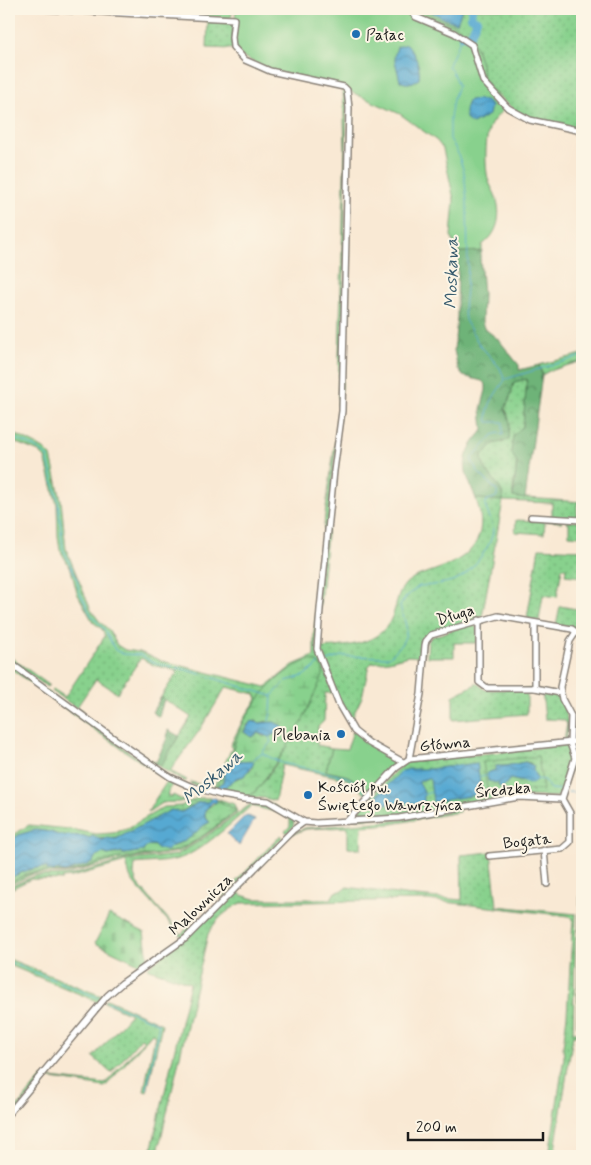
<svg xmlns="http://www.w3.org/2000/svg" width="591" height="1165" viewBox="0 0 591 1165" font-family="Mynerve,sans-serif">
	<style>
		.grass { fill: url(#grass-dots); stroke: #527654 }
		.forest { fill: url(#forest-crowns); stroke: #45684a }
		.wetland { fill: url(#wetland-marsh); stroke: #527654; fill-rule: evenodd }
		.cemetery { fill: url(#cemetery-stones); stroke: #527654 }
		.park { fill: #88d18d; stroke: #527654 }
		.water { fill: url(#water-waves); stroke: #3a6277 }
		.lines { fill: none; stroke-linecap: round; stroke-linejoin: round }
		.stream { stroke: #57a9d2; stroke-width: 1 }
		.river { stroke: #57a9d2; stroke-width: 8 }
		.minor-casing { stroke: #8a8278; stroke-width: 8 }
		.minor { stroke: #fff; stroke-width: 5 }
		.poi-dot { fill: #1f6fb2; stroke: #fcf5e5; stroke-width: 2 }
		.labels { text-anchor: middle; stroke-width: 4; stroke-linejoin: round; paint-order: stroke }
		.poi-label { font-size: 16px; fill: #1c1c1c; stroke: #fcf5e5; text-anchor: start }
		.street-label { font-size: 16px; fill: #1c1c1c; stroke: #fcf5e5 }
		.water-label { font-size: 18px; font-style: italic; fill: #375b6e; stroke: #fcf5e5 }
	</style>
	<defs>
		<pattern id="grass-dots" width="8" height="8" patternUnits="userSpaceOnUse" patternTransform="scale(1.25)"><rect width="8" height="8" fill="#88d18d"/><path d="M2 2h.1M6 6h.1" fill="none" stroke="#75b379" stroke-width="1.8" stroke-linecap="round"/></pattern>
		<pattern id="forest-crowns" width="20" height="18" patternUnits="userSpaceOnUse" patternTransform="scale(1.25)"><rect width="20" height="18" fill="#6eb378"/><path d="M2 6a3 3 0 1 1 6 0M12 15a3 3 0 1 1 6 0" fill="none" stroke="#5a9162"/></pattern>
		<pattern id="wetland-marsh" width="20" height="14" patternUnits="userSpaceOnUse" patternTransform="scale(1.25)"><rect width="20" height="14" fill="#88d18d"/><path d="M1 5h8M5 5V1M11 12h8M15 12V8" fill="none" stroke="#75b379"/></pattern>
		<pattern id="cemetery-stones" width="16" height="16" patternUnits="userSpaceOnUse" patternTransform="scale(1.25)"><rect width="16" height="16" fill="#88d18d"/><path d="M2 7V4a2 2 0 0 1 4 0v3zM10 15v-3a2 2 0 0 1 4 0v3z" fill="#75b379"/></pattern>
		<pattern id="water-waves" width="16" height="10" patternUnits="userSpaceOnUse" patternTransform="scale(1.25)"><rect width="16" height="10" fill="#57a9d2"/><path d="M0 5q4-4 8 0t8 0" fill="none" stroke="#4789aa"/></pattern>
	</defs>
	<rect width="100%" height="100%" fill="#fcf5e5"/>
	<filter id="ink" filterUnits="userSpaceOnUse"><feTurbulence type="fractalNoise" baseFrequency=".02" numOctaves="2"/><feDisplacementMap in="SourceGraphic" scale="10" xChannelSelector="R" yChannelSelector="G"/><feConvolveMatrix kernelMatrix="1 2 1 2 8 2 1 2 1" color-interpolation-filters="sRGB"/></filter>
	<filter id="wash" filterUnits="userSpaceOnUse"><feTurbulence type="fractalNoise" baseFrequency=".0096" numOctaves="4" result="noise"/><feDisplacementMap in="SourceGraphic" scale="20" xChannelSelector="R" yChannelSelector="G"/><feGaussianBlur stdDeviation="1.12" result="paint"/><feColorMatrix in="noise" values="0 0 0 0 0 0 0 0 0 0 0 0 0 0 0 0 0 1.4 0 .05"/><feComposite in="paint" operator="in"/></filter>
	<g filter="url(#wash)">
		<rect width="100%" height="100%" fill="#f9e9d4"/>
		<!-- grass -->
		<g class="grass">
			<polygon points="68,9 233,9 231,18"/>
			<path d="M 420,9 L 582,9 L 582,130 C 547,122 523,123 497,94 C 493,90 487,85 484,80 C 479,67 480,52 472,40 C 459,23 437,22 420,9 Z"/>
			<polygon points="208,19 233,20 233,49 207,48"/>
			<path d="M 343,89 L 347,92 L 342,387 L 316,644 L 333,693 L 325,693 L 324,721 L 318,727 L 317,745 L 332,748 L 326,771 L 348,776 L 373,792 L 368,796 L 346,779 L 282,765 L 275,801 L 264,798 L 250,797 C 284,762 303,715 323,671 L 320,664 L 281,675 L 272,684 L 255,705 L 234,743 L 231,767 L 225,769 L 214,791 L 190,784 L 191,782 L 213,788 L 232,748 L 230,746 L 244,718 L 257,699 L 255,694 L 226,687 L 199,731 L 170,771 L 187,780 L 185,782 L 151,762 L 152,760 L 161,765 L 191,717 L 161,697 L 178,671 L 153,665 L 141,658 L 117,693 L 96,679 L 77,707 L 83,711 L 82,712 L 52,691 L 53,689 L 65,697 L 105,636 L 102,629 L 93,622 L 77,593 L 71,569 L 60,550 L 58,536 L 57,505 L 45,458 L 39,452 L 9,440 L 9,434 L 19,436 L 44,449 L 51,456 L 61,500 L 66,549 L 91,610 L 100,622 L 109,630 L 117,645 L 125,650 L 140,652 L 162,661 L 266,687 L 293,665 L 314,656 L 314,633 L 325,515 L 337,428 L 345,147 Z"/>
			<polygon points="582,354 582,361 549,371 542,375 539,365"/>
			<path d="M 527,379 L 523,427 L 517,432 L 516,472 L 513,488 L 513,497 L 582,502 L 582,504 L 577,504 L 577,517 L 582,519 L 549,517 L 552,515 L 552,503 L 503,501 L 482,617 L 429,633 L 425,639 L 423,657 L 408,656 L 389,661 L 372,663 L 369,666 L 362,697 L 350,722 L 340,704 L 319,648 C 345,646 380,646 392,617 C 398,603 397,589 410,580 C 417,575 427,573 435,570 C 472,557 490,539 476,499 L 503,500 C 504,483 481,474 482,455 L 494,443 L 504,442 L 508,414 L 505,408 L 509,401 L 514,382 Z"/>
			<polygon points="540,519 562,521 562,522 545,521 544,534 515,532 516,520 537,521"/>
			<polygon points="566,521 582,522 582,536 569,535 569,523 566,523"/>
			<polygon points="539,548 582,550 582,577 565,575 566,568 562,568 557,597 543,595 539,621 527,618"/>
			<polygon points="560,606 582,610 580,628 556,625"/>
			<polygon points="472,624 477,628 477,643 454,643 454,657 427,657 428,642 431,637"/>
			<polygon points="9,656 49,685 47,687 9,660"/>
			<path d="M 9,664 L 125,749 L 174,781 L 167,795 L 172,797 L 173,795 L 183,800 L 185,797 L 188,798 C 180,805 173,801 163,803 C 158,805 153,809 148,812 L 154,801 L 168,780 C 113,744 61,706 9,667 Z"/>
			<polygon points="476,682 485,690 534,689 533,691 527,691 527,714 453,720 453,696 476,684"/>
			<path d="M 542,691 L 557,695 C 568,713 569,721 566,741 L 564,741 L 567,724 L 564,720 L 545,719 Z"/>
			<path d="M 566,745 C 581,755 565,781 561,794 L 557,797 L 512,796 L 400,816 L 357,819 L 355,818 L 355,815 L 395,771 L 407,762 Z"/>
			<path d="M 219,799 L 234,804 L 237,812 L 197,841 L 178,852 L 113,861 L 71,873 L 33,874 L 9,885 L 9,883 C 22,876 33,871 49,871 C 55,871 61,874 68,873 C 84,870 98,861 115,858 C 131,855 148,856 165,853 C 189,849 218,826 235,809 L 222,803 Z"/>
			<path d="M 255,801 L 272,804 L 292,818 L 294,821 L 293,827 L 287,833 L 285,831 L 290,826 L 290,819 L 280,813 L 251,806 C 234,821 200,853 178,859 C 165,863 148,862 135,864 L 134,875 L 137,883 L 181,934 L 189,927 L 192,930 L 183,938 L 135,884 L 130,877 L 126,862 L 72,877 L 62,878 L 62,880 L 31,879 L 9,890 L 9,887 L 34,876 L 72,875 L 122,861 L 176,855 L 198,842 Z"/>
			<polygon points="459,809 459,812 392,824 362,826 361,849 348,848 348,827 306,829 293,834 293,833 305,828 399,820"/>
			<polygon points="281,835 283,837 223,898 221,897"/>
			<path d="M 491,852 L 497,906 L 576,914 L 573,1032 L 582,1032 L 582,1034 L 573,1035 L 554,1156 L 549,1156 L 564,1057 L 563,1047 L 567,1015 L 573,919 L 569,916 L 427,900 L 241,903 C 226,911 216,919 208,934 L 157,1156 L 150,1156 L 190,983 L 147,968 L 237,890 L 241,895 L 255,899 L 331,899 L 335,892 L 341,891 L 347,887 L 404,895 L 462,900 L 461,855 Z"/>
			<polygon points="579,933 582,934 582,1029 577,1026 577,1024"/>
			<polygon points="9,959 104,997 98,1004 94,1000 9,965"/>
			<polygon points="107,999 162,1024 147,1092 144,1091 155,1035 152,1033 105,1087 45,1078 9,1120 9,1117 42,1077 105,1084 144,1040 141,1038 111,1073 93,1057 131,1014 104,1002"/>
		</g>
		<!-- forest -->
		<g class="forest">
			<path d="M 482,251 L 480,257 L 483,294 L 482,322 L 484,328 L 499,340 L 514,359 L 519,365 L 519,370 L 539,365 L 542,375 L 525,499 L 513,497 L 517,463 L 511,452 L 512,445 L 513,436 L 523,426 L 527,379 L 514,382 L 509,401 L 505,408 L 510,422 L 509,440 L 494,444 L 482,455 C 481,474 504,483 503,501 L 476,499 C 468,477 458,465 473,443 C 476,438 480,435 483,430 L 481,409 L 486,390 L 486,385 L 482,381 L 463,376 L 458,369 L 454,350 L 457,317 L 458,252 Z"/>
			<polygon points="161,697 164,699 159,717 152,712"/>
			<polygon points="168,730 179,736 161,766 156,762 167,738"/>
			<polygon points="576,832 582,833 582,934 579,933 580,875"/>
		</g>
		<!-- wetland -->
		<g class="wetland">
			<path d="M 310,660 C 318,661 324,667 323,675 L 301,724 L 288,745 L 260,786 L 250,797 L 214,791 L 226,769 L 231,767 C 230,728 272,670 310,660 ZM 255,721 L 260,723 L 267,721 L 264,737 L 258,733 L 251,737 L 244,732 L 247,725 ZM 235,757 L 242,762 L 252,761 L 252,769 L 246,772 L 244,776 C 234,779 227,784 217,787 L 223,782 L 224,774 L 233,769 L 232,759 Z"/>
			<path d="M 538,756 L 543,790 L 521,790 L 488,795 L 483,762 ZM 525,762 L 531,763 L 533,770 L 518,781 L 510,779 L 503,787 L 487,773 L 495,770 L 496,766 L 505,766 Z"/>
			<polygon points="197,798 212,798 208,802 199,802 181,812 116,839 87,838 84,836 58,835 51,832 36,830 21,834 9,841 9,837 29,825 69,829 97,834 113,833 126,829 164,807 181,806"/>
			<path d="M 217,799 L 222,803 L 235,809 L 235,811 C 216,826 191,848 167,853 C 148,857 128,855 109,860 C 90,864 74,875 54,872 L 56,869 L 64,871 L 103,853 L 108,855 L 122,852 L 123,854 L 125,854 L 143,851 L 147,846 L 154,845 L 156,848 C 178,852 192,830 210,822 L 205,818 L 205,810 L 217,801 Z"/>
			<polygon points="43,867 47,868 48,871 28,873 9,883 9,879 24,871"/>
		</g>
		<!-- cemetery -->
		<polygon class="cemetery" points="109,915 144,932 148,958 139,964 95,943"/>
		<!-- park -->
		<g class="park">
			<path d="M 236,9 L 420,9 C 432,18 447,21 460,28 C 475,37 479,57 483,73 L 480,74 L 505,107 C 500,114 491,121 489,129 C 485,141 485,167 488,179 C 490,186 494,191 496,197 C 502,216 498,234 482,245 L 482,251 L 458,252 L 451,236 L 454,200 L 443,149 L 437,141 L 400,114 L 349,91 L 270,70 L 241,56 L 232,42 Z"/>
			<polygon points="353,731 394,760 393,769 373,792 348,776 326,771 332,748 347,749"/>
		</g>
		<!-- water -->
		<g class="water">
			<polygon points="426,9 462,9 457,23 445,19"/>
			<path d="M 407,44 C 415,54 421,66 419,79 C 412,83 407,85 400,81 L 394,57 L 397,47 Z"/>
			<path d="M 469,100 C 476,99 486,99 491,105 L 489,115 L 473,124 C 462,120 464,108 469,100 Z"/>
			<polygon points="251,721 260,723 274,722 282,726 283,730 269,737 258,733 252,737 244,732"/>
			<path d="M 235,757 C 241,765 246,760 254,762 C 252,769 247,770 244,776 L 236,778 L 231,783 L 228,784 L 222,791 L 216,789 L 223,782 L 224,774 L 227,770 L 233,769 L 232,759 Z"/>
			<polygon points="525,762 534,766 533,770 537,779 532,784 510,779 503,787 499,787 498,783 488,781 487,773 495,770 496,766 505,766"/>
			<path d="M 477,763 L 482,794 L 433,802 L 430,780 L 428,778 L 420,781 L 419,783 L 424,792 L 424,803 L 419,805 C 407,799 390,808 375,802 L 378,794 L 402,771 L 410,769 L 429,769 Z"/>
			<path d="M 212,797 L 217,799 L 216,803 L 213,802 L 205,810 L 205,818 L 210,822 C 201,826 198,831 191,837 C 183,842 173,844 166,851 L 156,848 L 154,845 L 147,846 L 143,851 L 125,854 L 123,854 L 122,852 L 108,855 L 103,853 L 96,856 L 92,863 L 65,872 L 56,870 L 54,872 L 48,871 L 47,868 C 34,866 19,873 9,879 L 9,841 L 21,834 L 36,830 L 51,832 L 58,835 L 84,836 L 90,838 L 92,836 L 102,840 L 107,838 L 116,839 L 171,810 L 182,812 L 199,802 L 208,802 Z"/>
			<polygon points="246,815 255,819 239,846 227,834"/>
		</g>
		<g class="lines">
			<!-- stream -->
			<g class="stream">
				<polyline points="506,379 582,356"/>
				<path d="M 9,438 C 22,440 37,447 47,456 L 58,500 L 63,549 L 77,579 L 79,591 L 91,615 L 105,630 L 115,650 L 123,654 L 141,655 L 152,662 L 162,665 L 187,670 L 272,696"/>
				<path d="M 326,662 L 341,656 L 389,657 C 399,649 410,636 405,622 C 404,616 401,612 400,606 L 406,597 L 419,586 C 431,586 451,583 461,577 C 472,571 493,544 493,530 C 493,522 487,513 485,505 L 487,500 L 494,498 L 497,496 L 497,491 L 478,472 L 471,459 L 493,435 L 498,433 L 503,435 L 503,422 L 488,422 C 484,407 497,392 505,380 L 500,368 L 479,344 L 465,320 L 464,310 L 468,267 L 467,202 L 464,172 L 457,151 L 450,139 L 450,118 L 453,99 L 458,86 L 452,71 L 448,67 L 460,40"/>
				<polyline points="269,721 271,712 272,696 286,681 303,676 317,666 318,663"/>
				<polyline points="263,754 282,763 347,777 359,785 367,794"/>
				<polyline points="252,762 257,756 262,754 263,751 271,742 269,737"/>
				<polyline points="480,776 488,776"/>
				<polyline points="537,779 544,780 550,789 561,790"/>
				<polyline points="568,792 582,793"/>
				<polyline points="423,795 431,792"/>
				<polyline points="9,962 99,998"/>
				<polyline points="106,1001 159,1024 147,1089"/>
			</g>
			<!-- river -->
			<polyline class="river" points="463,36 471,34 477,20 471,17 472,9"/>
		</g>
	</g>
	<g filter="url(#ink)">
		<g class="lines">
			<defs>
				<g id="minor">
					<polyline points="45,9 234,19 232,37 233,47 245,60 270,71 344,87 347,90 349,108 342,411 334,471 320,609 317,649 339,705 354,731 369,743 403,762"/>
					<polyline points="409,9 416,17 454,33 472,45 483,81 508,108 530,120 582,131"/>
					<polyline points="531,517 582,520"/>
					<polyline points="479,620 479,682 487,688 535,688 560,693"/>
					<polyline points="535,623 535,688"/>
					<polyline points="9,662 112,737 170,777 190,786 221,795 244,799 268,801 304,822 316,823 399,818 519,797 562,799"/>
					<polyline points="576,757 582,743"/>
					<polyline points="409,759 421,694 425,645 426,641 431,635 498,616 572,629 576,632 582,631"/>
					<polyline points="347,821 396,768 409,759 582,741"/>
					<polyline points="544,850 547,884"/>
					<polyline points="489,856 562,849 570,842 570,813 562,799 575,758 570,743 571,716 562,699 560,687 570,641 576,632"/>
					<polyline points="9,1113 107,996 122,983 186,938 293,830 304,822"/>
				</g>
			</defs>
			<!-- minor casing -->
			<use href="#minor" class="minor-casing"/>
			<!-- minor -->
			<use href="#minor" class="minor"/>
		</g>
	</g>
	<!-- markers -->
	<g class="poi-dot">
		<circle cx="356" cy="34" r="5"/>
		<circle cx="341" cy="734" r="5"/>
		<circle cx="308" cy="795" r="5"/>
	</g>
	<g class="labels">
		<!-- poi labels -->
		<g class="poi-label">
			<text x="366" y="40">Pałac</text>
			<text x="331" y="740" text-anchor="end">Plebania</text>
			<text x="318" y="792">Kościół pw.<tspan x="318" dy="18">Świętego Wawrzyńca</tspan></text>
		</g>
		<!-- street labels -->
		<g class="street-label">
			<text transform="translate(455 614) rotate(-17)" y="6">Długa</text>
			<text transform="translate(445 743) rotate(-5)" y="6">Główna</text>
			<text transform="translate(503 789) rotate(-6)" y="6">Średzka</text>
			<text transform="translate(527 840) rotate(-6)" y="6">Bogata</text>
			<text transform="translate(200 904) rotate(-44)" y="6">Malownicza</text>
		</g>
		<!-- water labels -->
		<g class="water-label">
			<text transform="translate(451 273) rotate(-89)" y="6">Moskawa</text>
			<text transform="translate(212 777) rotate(-41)" y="6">Moskawa</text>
		</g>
	</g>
	<!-- margin -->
	<rect width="591" height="1165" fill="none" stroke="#fcf5e5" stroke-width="30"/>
	<!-- scale -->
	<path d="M408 1132v8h135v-8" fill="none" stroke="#1c1c1c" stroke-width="2.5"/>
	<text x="416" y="1132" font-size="15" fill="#1c1c1c" stroke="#fcf5e5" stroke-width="4" paint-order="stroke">200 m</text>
</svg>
